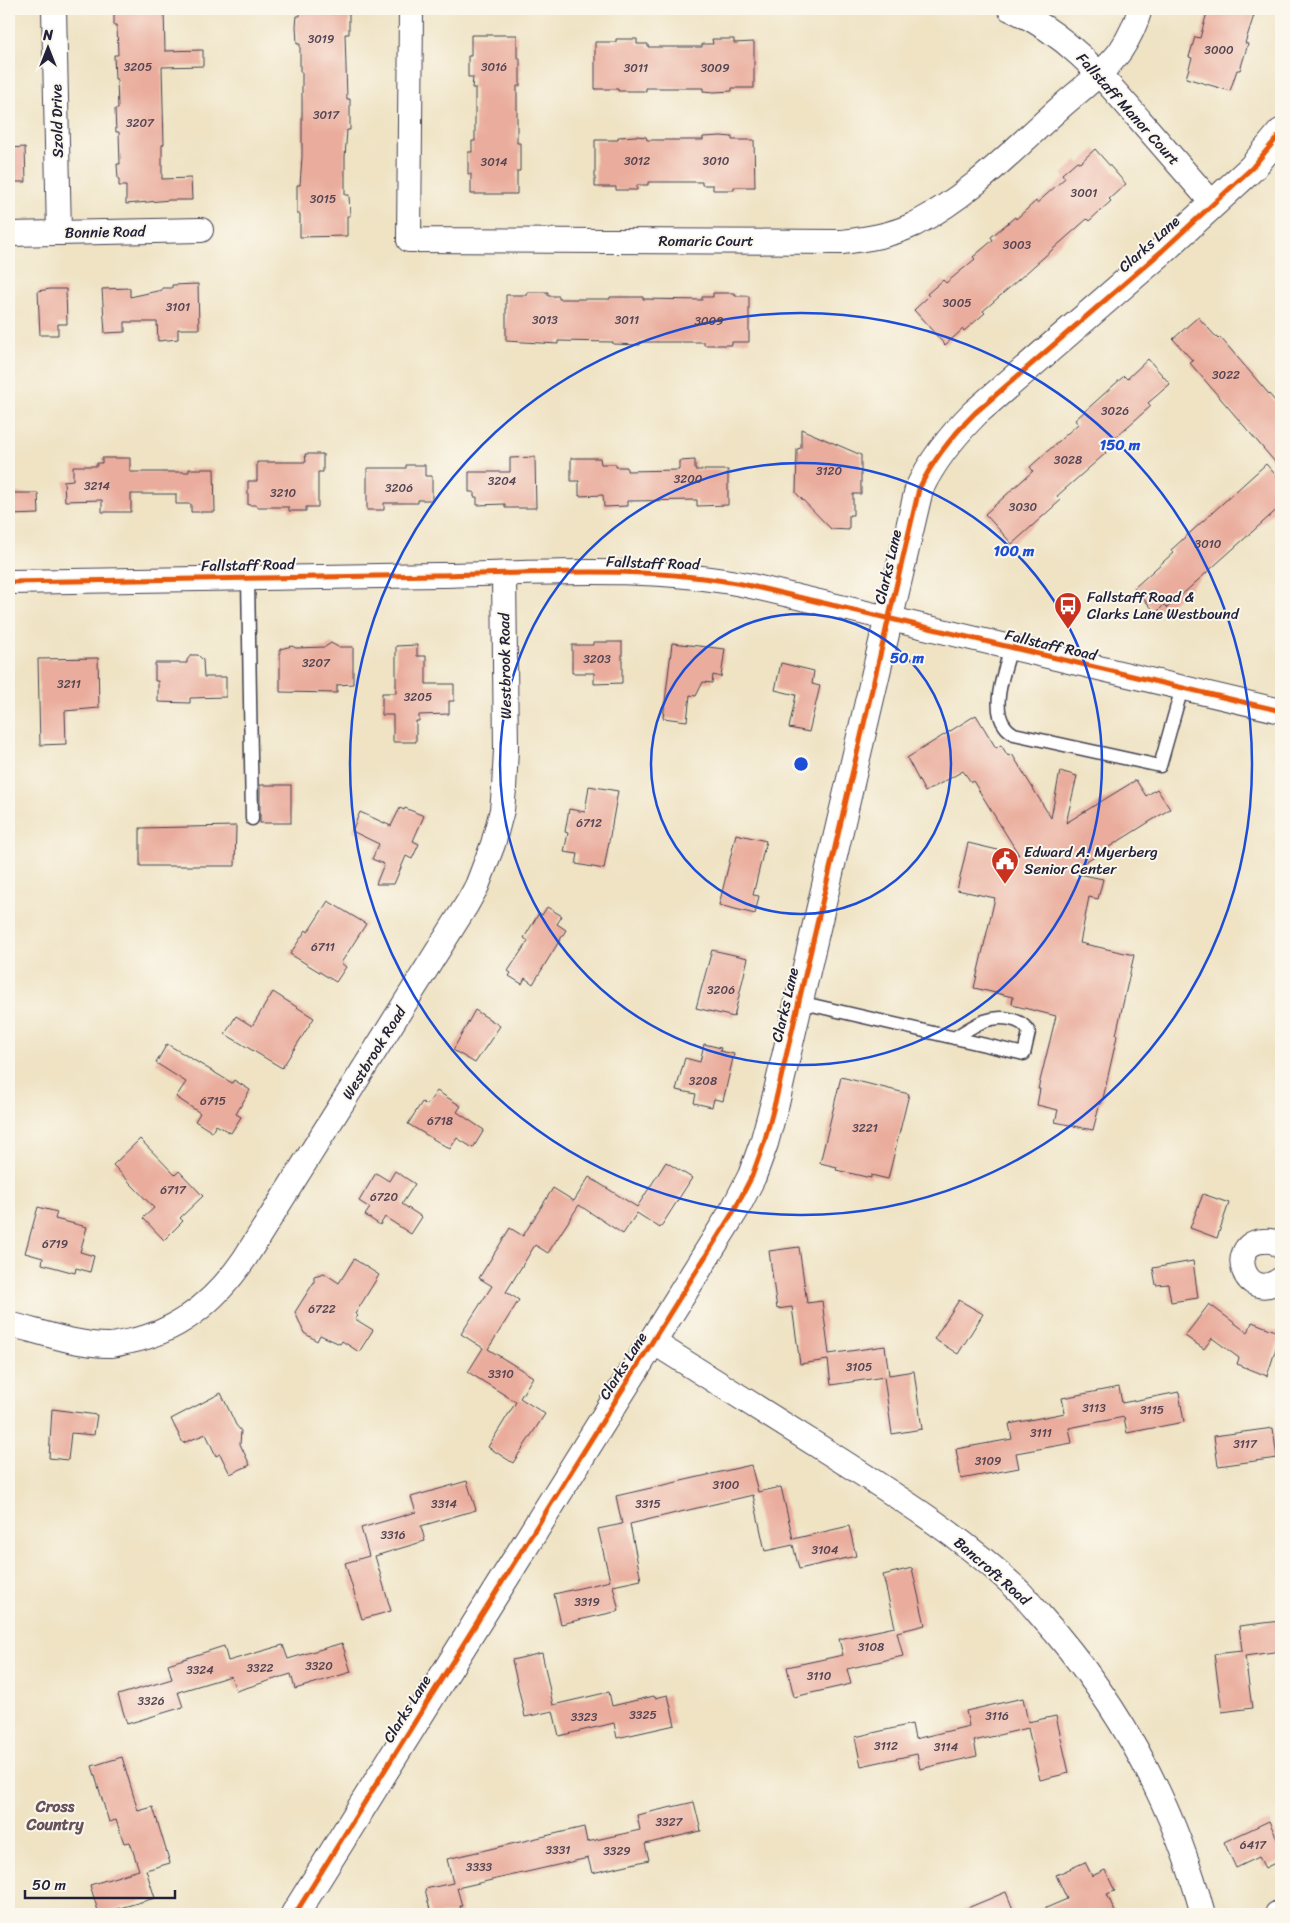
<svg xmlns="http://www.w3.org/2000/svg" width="1290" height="1923" viewBox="0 0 1290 1923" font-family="Sriracha,sans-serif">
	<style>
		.building { fill: #eaad9d }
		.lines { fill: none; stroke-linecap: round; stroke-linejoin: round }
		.lane-casing { stroke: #413f50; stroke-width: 15 }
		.street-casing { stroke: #413f50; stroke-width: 26 }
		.secondary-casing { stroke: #413f50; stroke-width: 30 }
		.lane { stroke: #fff; stroke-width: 12 }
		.street { stroke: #fff; stroke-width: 24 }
		.secondary { stroke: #fff; stroke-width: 28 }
		.cycleway-casing { stroke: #fbf7ec; stroke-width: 8 }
		.cycleway { stroke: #e8590c; stroke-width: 5 }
		.ring { fill: none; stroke: #1d4ed8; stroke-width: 2.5 }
		.labels { text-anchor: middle; stroke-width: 4; stroke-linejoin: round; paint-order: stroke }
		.number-label { font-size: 12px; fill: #544554 }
		.street-label { font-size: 15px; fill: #22223b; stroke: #fbf7ec }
		.poi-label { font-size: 15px; fill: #22223b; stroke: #fbf7ec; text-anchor: start }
		.neighbourhood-label { font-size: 16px; font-weight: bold; fill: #68535d; stroke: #fbf7ec }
		.centre { fill: #1d4ed8; stroke: #fbf7ec; stroke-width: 2.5 }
		.ring-label { font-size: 15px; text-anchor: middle; font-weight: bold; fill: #1d4ed8; stroke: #fbf7ec; stroke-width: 4; stroke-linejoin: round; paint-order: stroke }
	</style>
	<rect width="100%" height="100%" fill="#fbf7ec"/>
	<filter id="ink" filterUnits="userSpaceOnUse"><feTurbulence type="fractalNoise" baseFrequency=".02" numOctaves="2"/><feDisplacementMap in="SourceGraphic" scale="10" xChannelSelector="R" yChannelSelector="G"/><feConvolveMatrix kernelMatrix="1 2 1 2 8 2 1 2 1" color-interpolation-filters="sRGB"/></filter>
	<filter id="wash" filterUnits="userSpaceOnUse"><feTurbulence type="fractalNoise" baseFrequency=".0096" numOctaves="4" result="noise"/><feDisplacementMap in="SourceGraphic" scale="20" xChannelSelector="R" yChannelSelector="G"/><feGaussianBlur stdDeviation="1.12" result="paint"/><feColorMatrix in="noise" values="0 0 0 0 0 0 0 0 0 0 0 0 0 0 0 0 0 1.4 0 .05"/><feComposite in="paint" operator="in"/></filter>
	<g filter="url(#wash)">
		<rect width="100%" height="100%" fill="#efe3c4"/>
		<g id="blocks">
			<!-- building -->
			<g class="building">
				<polygon points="114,9 164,9 165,51 203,50 203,66 162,67 164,144 162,145 162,179 191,178 192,200 170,200 126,204 126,186 119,186 119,179 118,179 117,164 120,164 119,132 116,132 115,109 118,109 117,79 115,79 114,55 118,55 117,25 114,25"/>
				<polygon points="300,9 347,9 347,13 349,13 349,34 345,34 347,99 350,99 350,130 347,130 345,157 345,195 349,195 350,216 347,216 347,236 300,237 300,214 297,214 297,185 300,185 302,157 302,72 300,72 300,44 297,44 296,26 297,16 300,16"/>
				<polygon points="1208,9 1256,9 1245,43 1248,44 1240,70 1237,70 1230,91 1186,78 1192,58 1189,57 1195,37 1200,38"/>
				<polygon points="471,35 517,35 517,58 520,58 520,86 517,86 517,143 520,143 520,171 517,171 517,194 471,194 471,174 468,174 468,152 472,152 472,141 475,141 475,88 472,88 473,77 468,77 468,56 471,56"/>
				<polygon points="616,39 637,39 637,44 648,44 648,47 702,47 702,44 713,44 712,39 734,39 734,43 754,42 754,88 732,88 732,91 714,92 703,91 703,88 646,88 646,91 618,91 618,89 595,89 595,42 616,42"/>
				<polygon points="636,136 646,137 647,140 703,140 703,137 721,136 732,137 732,140 754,140 755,187 734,187 734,190 713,190 713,185 702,185 702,182 648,182 648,185 637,185 637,190 616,190 616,187 595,187 595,140 618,140 618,137"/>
				<polygon points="25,147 26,182 9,182 9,148"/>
				<polygon points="1095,149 1126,184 1109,199 1111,201 1089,221 1087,219 983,311 985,313 964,331 963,329 945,345 914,310 929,296 927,294 943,280 946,283 975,259 973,257 993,240 991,237 1015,217 1016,219 1036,201 1037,203 1065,178 1062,174 1077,161 1080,163"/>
				<polygon points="198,284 199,329 178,329 178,339 158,341 157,322 125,322 125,332 105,333 102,289 130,288 130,297 162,290 162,288 172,288 172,285"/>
				<polygon points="50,289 66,289 67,324 58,324 58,335 40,335 38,291"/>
				<polygon points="527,292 548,292 548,296 559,296 559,299 610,299 610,297 643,297 643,299 702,300 702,297 713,297 713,293 735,293 735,296 749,296 749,342 732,342 732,345 704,345 704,342 640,342 640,345 613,344 613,342 558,341 558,344 506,341 506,295 527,295"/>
				<polygon points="1198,317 1218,339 1220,337 1281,408 1281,469 1190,363 1193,361 1173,339"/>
				<polygon points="1148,359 1170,384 1148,403 1151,406 1102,449 1106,453 1057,496 1061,500 1012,544 985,514 1033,471 1030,467 1078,424 1075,420 1124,376 1127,379"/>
				<polygon points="801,429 861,455 861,494 853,494 853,515 849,515 849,530 831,529 796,493 797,449 801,448"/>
				<polygon points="305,454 323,454 323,472 318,472 318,507 306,507 306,511 289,511 289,507 257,507 257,505 248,505 248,481 257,481 257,462 306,462"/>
				<polygon points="535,457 536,508 505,508 505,504 477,505 477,497 474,497 474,492 469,492 469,472 510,472 510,458"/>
				<polygon points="102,458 130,458 130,472 189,472 189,469 214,469 215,512 191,512 191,504 176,504 176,494 131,494 131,512 102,512 102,500 65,501 64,481 73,480 73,466 97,466 97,463 102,463"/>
				<polygon points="571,458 600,458 601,464 616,464 616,467 627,467 627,471 679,470 679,461 695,460 695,470 728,470 728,505 697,506 697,500 627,501 627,506 604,507 603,495 579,496 579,481 571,481"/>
				<polygon points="1266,464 1281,481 1281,506 1167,608 1164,605 1156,613 1134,588 1173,553 1171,550"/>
				<polygon points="406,465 425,465 425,476 432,476 432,500 418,500 418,503 384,503 384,510 367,510 367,468 406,468"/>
				<polygon points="9,493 38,493 39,514 9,515"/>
				<polygon points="593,642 622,642 622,683 594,684 594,673 572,673 572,645 593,645"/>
				<polygon points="331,643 338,647 353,647 353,684 337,685 337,693 280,692 280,649 292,646 296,648 325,647"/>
				<polygon points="672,643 725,649 721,677 713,675 712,683 703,682 696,696 690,695 687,721 663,718"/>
				<polygon points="417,645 417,656 426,656 426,684 454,684 454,701 449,701 449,714 419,715 419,721 416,721 416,742 393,742 393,715 382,715 382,693 396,693 396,646"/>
				<polygon points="191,655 198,655 203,660 204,677 226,677 226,697 190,698 190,703 158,702 158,681 155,681 155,663 187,663 187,660"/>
				<polygon points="98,658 99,708 65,711 66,744 40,745 38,659"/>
				<polygon points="781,663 814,671 812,684 820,686 809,732 789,728 796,695 775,690"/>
				<polygon points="976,715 996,748 1001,745 1008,756 1012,754 1051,818 1060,771 1077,776 1066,823 1136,780 1146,796 1157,789 1170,809 1069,872 1103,879 1098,899 1089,897 1080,943 1134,955 1116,1035 1117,1036 1102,1103 1100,1103 1093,1130 1055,1122 1058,1110 1037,1105 1040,1089 1038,1089 1056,1016 1016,1006 1012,1004 1013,997 974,988 995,898 957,890 968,843 1019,855 973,781 971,782 963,771 925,792 907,758"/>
				<rect x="260" y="785" width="31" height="38"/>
				<polygon points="589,786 618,791 604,869 576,864 578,854 564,852 568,833 565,832 569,809 585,812"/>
				<polygon points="400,808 404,810 405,808 424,816 413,841 419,844 412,859 406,856 394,884 376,884 384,864 372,859 379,844 352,831 360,812 391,826"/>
				<polygon points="236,826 235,866 140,866 140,828"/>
				<polygon points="736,834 766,841 753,895 759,896 755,914 719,905"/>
				<polygon points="328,901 366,924 341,963 346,967 336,982 290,954 306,930 308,932"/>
				<polygon points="547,907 562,916 557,924 566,930 533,984 525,978 522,984 509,976 511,973 508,971 528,941 524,938 539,913 542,915"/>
				<polygon points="712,950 748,958 734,1017 696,1008"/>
				<polygon points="273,992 314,1018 282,1068 225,1034 236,1016 252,1026"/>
				<polygon points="475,1010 500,1026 475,1063 453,1050"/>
				<polygon points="167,1044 232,1083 234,1080 250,1090 236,1114 241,1117 231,1133 216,1125 212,1132 195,1121 200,1113 176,1097 186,1082 156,1063"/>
				<polygon points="704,1044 721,1048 720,1051 734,1054 723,1101 714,1099 712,1107 694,1103 696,1094 676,1090 685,1058 700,1062"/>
				<polygon points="841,1077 909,1094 888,1179 871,1175 871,1178 836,1170 837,1167 820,1163"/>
				<polygon points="437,1091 461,1106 457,1112 484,1130 473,1148 457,1138 450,1149 408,1124 422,1102 427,1105"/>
				<polygon points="140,1139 175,1175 179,1171 203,1196 180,1218 183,1221 164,1240 143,1218 154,1208 113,1165"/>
				<polygon points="666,1162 692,1178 660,1228 637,1213 623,1234 579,1205 548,1253 535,1245 506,1292 519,1300 488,1349 533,1377 520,1398 545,1414 513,1463 488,1447 516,1402 468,1372 483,1348 461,1334 492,1286 479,1278 510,1228 523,1236 553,1188 574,1201 589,1177 637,1207"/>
				<polygon points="395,1171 415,1184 402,1204 422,1217 411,1234 385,1217 380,1225 365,1215 370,1208 359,1201 376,1173 389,1181"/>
				<polygon points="1203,1194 1229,1203 1217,1238 1190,1228"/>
				<polygon points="38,1207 57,1212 55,1219 87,1227 80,1252 94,1256 90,1272 76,1268 75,1273 42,1264 43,1258 25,1253"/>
				<polygon points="799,1247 807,1303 822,1301 829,1354 885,1346 889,1375 914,1371 922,1429 892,1434 884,1377 831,1385 828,1360 800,1364 792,1307 777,1309 769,1251"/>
				<polygon points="354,1259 379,1275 355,1314 358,1316 355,1319 373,1330 359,1352 342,1341 340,1344 320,1335 317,1341 304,1333 295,1312 314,1282 314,1276 324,1273 339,1283"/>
				<polygon points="1193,1261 1198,1298 1171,1302 1168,1284 1156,1285 1153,1268"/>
				<polygon points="959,1300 983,1314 958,1354 934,1339"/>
				<polygon points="1209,1304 1248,1333 1252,1322 1281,1333 1267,1376 1237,1364 1239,1358 1212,1338 1204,1349 1185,1336"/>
				<polygon points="1119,1387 1122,1403 1179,1392 1184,1422 1127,1433 1124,1417 1069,1428 1072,1443 1016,1453 1019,1468 961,1479 956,1449 1012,1439 1009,1424 1065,1413 1062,1398"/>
				<polygon points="221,1393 236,1425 241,1431 240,1444 250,1465 230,1474 220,1454 216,1456 206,1434 183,1443 171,1419"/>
				<polygon points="52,1409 97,1415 94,1435 71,1433 68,1460 49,1458"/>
				<polygon points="1273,1428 1277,1458 1218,1466 1214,1436"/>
				<polygon points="751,1465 758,1492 781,1487 793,1539 849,1526 856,1556 799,1569 793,1545 765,1551 753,1495 680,1512 630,1524 641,1580 613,1586 619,1611 561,1624 554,1594 610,1581 598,1529 622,1524 616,1496"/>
				<polygon points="467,1481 476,1510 421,1526 425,1541 375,1556 391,1611 362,1619 345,1563 369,1556 361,1528 416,1512 411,1497"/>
				<polygon points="912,1568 925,1625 897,1632 903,1656 847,1669 851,1684 794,1697 787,1667 843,1655 839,1639 895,1627 883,1575"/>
				<polygon points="1281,1621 1281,1651 1245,1656 1252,1708 1222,1712 1214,1654 1242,1651 1239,1626"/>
				<polygon points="342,1643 351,1672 295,1689 291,1674 236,1691 231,1676 178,1692 183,1707 127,1724 118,1695 172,1679 168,1664 224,1646 228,1661 283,1645 288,1659"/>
				<polygon points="542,1653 553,1705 609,1692 612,1706 654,1696 655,1698 668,1695 675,1725 617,1738 614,1723 559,1736 553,1711 525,1717 512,1660"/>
				<polygon points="1023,1698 1028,1722 1056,1716 1069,1773 1040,1780 1028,1728 974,1741 977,1756 920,1769 917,1754 861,1766 855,1737 912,1724 915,1739 969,1726 966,1711"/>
				<polygon points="122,1757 138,1811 153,1807 170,1863 146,1870 155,1898 99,1914 90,1885 139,1870 130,1842 124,1843 116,1820 109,1822 92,1766"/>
				<polygon points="694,1802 701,1831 645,1844 649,1860 592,1873 588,1858 457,1888 462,1906 460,1906 462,1914 431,1914 425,1889 453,1883 447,1859 584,1827 587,1842 640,1830 637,1815"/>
				<polygon points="1269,1821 1281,1848 1281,1860 1265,1868 1259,1857 1236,1868 1224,1842"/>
				<polygon points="1085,1862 1092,1876 1105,1870 1115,1891 1107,1894 1116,1914 1032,1914 1067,1899 1056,1875"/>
				<polygon points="1006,1892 1015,1914 953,1914"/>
			</g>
		</g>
	</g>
	<g filter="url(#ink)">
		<use href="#blocks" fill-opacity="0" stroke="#413f50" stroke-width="1"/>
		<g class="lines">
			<defs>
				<g id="lane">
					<polyline points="248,578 252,819"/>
					<path d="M 1011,648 C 1005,669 990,707 1005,726 C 1007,729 1011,732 1014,734 L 1160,766 L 1182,688"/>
					<path d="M 799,1002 L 1024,1054 L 1029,1032 C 1025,1024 1019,1021 1010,1019 C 988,1014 972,1027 954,1038"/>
				</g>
				<g id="street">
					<polyline points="54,9 59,233"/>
					<path d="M 411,9 L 409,240 L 842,242 C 868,239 892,235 915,224 C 970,196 1018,145 1063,105 C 1079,91 1110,67 1121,50 C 1129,38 1136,23 1140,9"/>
					<path d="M 1010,9 C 1064,31 1102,76 1140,120 C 1164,148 1189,176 1213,204"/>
					<polyline points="9,234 201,230"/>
					<path d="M 9,582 C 153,580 298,577 443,575 C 546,573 650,565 751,586 L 1281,711"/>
					<path d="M 1281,1247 C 1277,1242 1271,1240 1264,1241 C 1225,1242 1244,1306 1281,1279"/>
					<path d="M 9,1324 C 41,1332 75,1345 109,1345 C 116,1345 124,1342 131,1341 C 181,1331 217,1299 245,1258 L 467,904 L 477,886 L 493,844 L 502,810 L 504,789 L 506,749 L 504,574"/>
					<path d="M 653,1342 C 713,1380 774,1418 834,1456 C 898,1497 966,1539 1020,1592 C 1032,1605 1043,1619 1055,1632 C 1125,1715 1175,1810 1203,1914"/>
					<polyline points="1277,1914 1281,1912"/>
				</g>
				<path id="secondary" d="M 295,1914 L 735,1209 L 752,1176 L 764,1143 L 776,1099 L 919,489 C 933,459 952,436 975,413 L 1162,251 L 1252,168 L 1281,133"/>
			</defs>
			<!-- lane casing -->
			<use href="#lane" class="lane-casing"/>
			<!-- street casing -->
			<use href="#street" class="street-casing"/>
			<!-- secondary casing -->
			<use href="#secondary" class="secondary-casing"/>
			<!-- lane -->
			<use href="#lane" class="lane"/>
			<!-- street -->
			<use href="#street" class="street"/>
			<!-- secondary -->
			<use href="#secondary" class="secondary"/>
			<defs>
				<g id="cycleway">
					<path d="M 9,582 C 153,580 298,577 443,575 C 546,573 650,565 751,586 L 1281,711"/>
					<path d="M 295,1914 L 735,1209 L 752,1176 L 764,1143 L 776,1099 L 919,489 C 933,459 952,436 975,413 L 1162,251 L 1252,168 L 1281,133"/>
				</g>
			</defs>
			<!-- cycleway casing -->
			<use href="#cycleway" class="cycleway-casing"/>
			<!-- cycleway -->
			<use href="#cycleway" class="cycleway"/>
		</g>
	</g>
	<!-- distance rings -->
	<g class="ring">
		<circle cx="801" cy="764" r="150"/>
		<circle cx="801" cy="764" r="301"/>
		<circle cx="801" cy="764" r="451"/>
	</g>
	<!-- icons -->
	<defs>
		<symbol id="bus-pin" viewBox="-11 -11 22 30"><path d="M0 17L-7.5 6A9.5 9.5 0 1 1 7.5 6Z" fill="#c8321e" stroke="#fbf7ec"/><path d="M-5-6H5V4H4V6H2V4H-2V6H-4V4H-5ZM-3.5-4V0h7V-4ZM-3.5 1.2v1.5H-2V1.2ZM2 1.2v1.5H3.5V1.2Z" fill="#fff"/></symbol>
		<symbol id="civic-pin" viewBox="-11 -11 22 30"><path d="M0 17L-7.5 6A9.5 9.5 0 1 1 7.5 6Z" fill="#c8321e" stroke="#fbf7ec"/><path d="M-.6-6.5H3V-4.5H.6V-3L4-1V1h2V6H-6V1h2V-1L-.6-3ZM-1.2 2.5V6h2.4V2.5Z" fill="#fff"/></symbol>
	</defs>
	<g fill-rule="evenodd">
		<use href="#bus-pin" x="1052" y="590" width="32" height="43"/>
		<use href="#civic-pin" x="989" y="845" width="32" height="43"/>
	</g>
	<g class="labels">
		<!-- number labels -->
		<g class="number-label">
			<text x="321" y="43">3019</text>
			<text x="1219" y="54">3000</text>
			<text x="138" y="71">3205</text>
			<text x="494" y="71">3016</text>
			<text x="636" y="72">3011</text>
			<text x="715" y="72">3009</text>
			<text x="326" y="119">3017</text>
			<text x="140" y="127">3207</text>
			<text x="637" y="165">3012</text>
			<text x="716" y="165">3010</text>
			<text x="494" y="166">3014</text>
			<text x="1084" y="197">3001</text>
			<text x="323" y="203">3015</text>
			<text x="1017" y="249">3003</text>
			<text x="957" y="307">3005</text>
			<text x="178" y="311">3101</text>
			<text x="545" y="324">3013</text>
			<text x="627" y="324">3011</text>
			<text x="709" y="325">3009</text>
			<text x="1226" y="379">3022</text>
			<text x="1115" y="415">3026</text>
			<text x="1068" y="464">3028</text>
			<text x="829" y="475">3120</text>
			<text x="688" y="483">3200</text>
			<text x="502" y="485">3204</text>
			<text x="97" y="490">3214</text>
			<text x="399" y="492">3206</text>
			<text x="283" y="497">3210</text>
			<text x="1023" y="511">3030</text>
			<text x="1208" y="548">3010</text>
			<text x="597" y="663">3203</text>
			<text x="316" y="667">3207</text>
			<text x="69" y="688">3211</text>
			<text x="418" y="701">3205</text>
			<text x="589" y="827">6712</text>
			<text x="323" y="951">6711</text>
			<text x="721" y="994">3206</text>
			<text x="703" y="1085">3208</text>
			<text x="213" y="1105">6715</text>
			<text x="440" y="1125">6718</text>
			<text x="865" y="1132">3221</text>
			<text x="173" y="1194">6717</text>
			<text x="384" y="1201">6720</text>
			<text x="55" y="1248">6719</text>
			<text x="322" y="1313">6722</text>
			<text x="859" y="1371">3105</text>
			<text x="501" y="1378">3310</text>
			<text x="1094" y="1412">3113</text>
			<text x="1152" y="1414">3115</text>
			<text x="1041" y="1437">3111</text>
			<text x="1245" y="1448">3117</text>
			<text x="988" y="1465">3109</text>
			<text x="726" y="1489">3100</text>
			<text x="444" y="1508">3314</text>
			<text x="648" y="1508">3315</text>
			<text x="393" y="1539">3316</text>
			<text x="825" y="1554">3104</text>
			<text x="587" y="1606">3319</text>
			<text x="871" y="1651">3108</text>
			<text x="319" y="1670">3320</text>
			<text x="260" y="1672">3322</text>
			<text x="200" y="1674">3324</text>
			<text x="819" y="1680">3110</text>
			<text x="151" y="1705">3326</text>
			<text x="643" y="1719">3325</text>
			<text x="997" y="1720">3116</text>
			<text x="584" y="1721">3323</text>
			<text x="886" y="1750">3112</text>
			<text x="946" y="1751">3114</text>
			<text x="669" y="1826">3327</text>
			<text x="1253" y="1849">6417</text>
			<text x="558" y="1854">3331</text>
			<text x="617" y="1855">3329</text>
			<text x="479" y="1871">3333</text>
		</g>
		<!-- street labels -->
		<g class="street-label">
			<text transform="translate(1128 109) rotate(48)" y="5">Fallstaff Manor Court</text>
			<text transform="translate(57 121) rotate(-91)" y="5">Szold Drive</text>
			<text transform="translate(105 232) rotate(-1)" y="5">Bonnie Road</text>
			<text x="706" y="246">Romaric Court</text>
			<text transform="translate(1149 244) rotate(-42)" y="5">Clarks Lane</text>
			<text transform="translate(653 563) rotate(2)" y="5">Fallstaff Road</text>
			<text transform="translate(248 565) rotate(-1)" y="5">Fallstaff Road</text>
			<text transform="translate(888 567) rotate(-77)" y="5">Clarks Lane</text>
			<text transform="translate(1051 645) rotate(13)" y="5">Fallstaff Road</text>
			<text transform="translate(505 666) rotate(-91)" y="5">Westbrook Road</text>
			<text transform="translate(785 1005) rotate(-77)" y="5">Clarks Lane</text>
			<text transform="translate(374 1053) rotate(-58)" y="5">Westbrook Road</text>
			<text transform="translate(623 1366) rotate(-58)" y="5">Clarks Lane</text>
			<text transform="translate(992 1571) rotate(41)" y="5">Bancroft Road</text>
			<text transform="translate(407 1709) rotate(-58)" y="5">Clarks Lane</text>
		</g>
		<!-- poi labels -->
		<g class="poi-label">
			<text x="1087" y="602">Fallstaff Road &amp;<tspan x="1087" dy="17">Clarks Lane Westbound</tspan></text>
			<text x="1024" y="857">Edward A. Myerberg<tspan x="1024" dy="17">Senior Center</tspan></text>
		</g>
		<!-- neighbourhood labels -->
		<g class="neighbourhood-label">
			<text x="55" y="1812">Cross<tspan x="55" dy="18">Country</tspan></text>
		</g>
	</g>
	<circle cx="801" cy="764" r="8" class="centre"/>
	<g class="ring-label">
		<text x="1120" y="450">150 m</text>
		<text x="1014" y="556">100 m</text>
		<text x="907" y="663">50 m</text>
	</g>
	<!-- margin -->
	<rect width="1290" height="1923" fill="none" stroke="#fbf7ec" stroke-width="30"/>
	<!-- north arrow -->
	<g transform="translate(48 48)" stroke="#fbf7ec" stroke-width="4" paint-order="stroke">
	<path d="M0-4L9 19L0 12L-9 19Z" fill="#22223b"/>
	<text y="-8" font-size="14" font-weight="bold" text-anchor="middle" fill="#22223b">N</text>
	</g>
	<!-- scale -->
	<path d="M25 1890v8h150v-8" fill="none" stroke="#22223b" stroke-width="2.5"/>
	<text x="32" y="1890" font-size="15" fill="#22223b" stroke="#fbf7ec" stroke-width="4" paint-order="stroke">50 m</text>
</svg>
